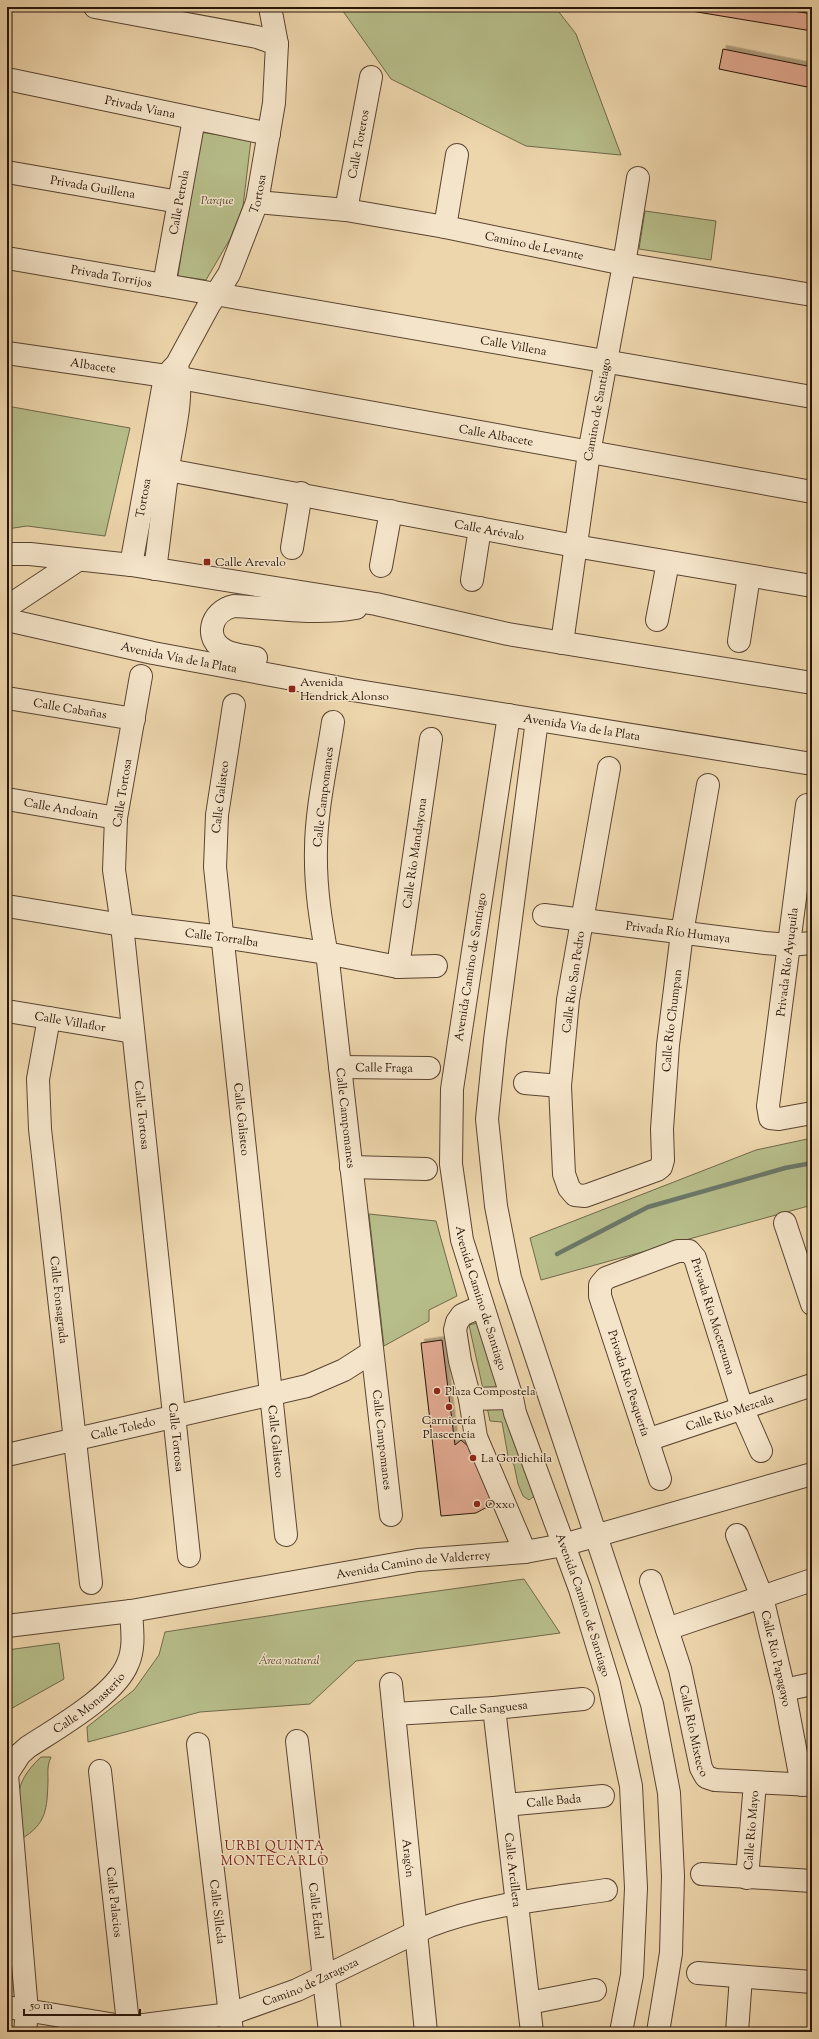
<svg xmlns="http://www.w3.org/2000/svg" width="819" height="2039" viewBox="0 0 819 2039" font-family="'Sorts Mill Goudy',serif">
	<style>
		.green { fill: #b7be8a; stroke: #6f6949 }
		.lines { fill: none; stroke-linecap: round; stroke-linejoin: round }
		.stream { stroke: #6b7769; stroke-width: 4.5 }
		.building { fill: #e2aa92; stroke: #271408; filter: url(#shadow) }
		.minor-casing { stroke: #594431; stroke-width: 24 }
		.minor { stroke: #f4e4c9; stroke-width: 22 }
		.poi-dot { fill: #8f2418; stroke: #f4e4c9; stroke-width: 1.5 }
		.labels { text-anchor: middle; stroke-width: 3; stroke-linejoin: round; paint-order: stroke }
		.street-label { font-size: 12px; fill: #271408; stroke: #f4e4c9 }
		.park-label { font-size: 12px; font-style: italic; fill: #52472f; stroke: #f4e4c9 }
		.poi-label { font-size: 12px; fill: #271408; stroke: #f4e4c9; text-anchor: start }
		.neighbourhood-label { font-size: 13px; letter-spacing: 1px; fill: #7a1f14; stroke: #f4e4c9 }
	</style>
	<defs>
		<filter id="shadow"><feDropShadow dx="3.5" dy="-3.5" stdDeviation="0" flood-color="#0004"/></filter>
	</defs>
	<rect width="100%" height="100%" fill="#eed6ac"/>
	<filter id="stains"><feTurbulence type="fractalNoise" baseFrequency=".005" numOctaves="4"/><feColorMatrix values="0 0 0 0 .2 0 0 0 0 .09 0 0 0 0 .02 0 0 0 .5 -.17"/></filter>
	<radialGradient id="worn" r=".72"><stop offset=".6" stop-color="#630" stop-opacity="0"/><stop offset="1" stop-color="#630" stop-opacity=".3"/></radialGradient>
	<!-- green -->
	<g class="green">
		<polygon points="340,7 555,7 576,34 621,155 526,146 391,79"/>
		<polygon points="200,132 251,140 243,206 230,239 206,280 178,276"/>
		<polygon points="645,211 716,221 711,260 639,249"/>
		<polygon points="7,406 130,428 105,536 27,526 7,529"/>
		<polygon points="812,1138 812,1205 541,1280 530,1238 756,1150"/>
		<polygon points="369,1214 436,1221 457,1296 429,1310 429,1321 384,1346"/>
		<polygon points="481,1322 536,1495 529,1500 523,1496 518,1484 514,1465 508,1456 502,1422 490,1421 469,1325"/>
		<polygon points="524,1579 560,1633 356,1661 310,1704 200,1712 88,1742 87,1727 134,1690 159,1655 165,1632 358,1602"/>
		<polygon points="59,1643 64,1679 7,1711 7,1650"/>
		<path d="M 41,1757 L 51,1757 C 47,1766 48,1771 48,1781 C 47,1808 47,1824 21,1839 C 18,1801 11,1785 41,1757 Z"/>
	</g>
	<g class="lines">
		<!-- stream -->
		<polyline class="stream" points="557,1254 648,1207 785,1168 812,1163"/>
	</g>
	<!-- building -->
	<g class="building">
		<polygon points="667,7 769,7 812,14 812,31"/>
		<polygon points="723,49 812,67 812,88 719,69"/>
		<polygon points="442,1340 455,1445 461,1440 476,1453 495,1497 489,1506 476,1513 441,1516 421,1343"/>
	</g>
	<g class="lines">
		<defs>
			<g id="minor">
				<polyline points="95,7 257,37 277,44"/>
				<path id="s1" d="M 12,80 L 269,134"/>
				<path id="s2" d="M 7,172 L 179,202"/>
				<path id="s3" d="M 257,202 L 346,210 L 445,227 L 624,264 L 812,295"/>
				<path id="s4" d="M 346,210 L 371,77"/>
				<polyline points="445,227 457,155"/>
				<path id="s5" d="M 7,258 L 812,397"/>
				<path id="s6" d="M 164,285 L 194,119"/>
				<path id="s7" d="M 7,353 L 180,378 L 812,492"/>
				<path id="s8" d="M 168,470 L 575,546 L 812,586"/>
				<polyline points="292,548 301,493"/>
				<polyline points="7,554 30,554 131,565 376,604 508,634 812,683"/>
				<path id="s9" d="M 131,565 L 165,377 L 177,364 L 209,305 L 229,274 L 257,202 L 274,103 L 277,44 L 270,7"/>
				<polyline points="381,566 391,511"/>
				<path d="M 155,569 C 160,535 163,502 168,468 C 173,434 184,399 177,365"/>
				<polyline points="472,580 480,528"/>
				<polyline points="7,607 78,560"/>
				<path id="s10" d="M 7,620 L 153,653 L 352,690 L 812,764"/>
				<polyline points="657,620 668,562"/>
				<polyline points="739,641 749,576"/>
				<path id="s11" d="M 562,643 L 589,453 L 624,264 L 638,178"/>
				<path d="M 256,658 C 247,656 234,655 226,651 C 203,640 210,611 234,606 C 275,608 315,615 356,608"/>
				<path id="s12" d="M 141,676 L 116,818 L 114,870 L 122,925 L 189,1556"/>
				<path id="s13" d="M 7,698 L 134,719"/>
				<path id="s14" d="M 234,705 L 217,815 L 215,867 L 286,1535"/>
				<path id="s15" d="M 509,715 L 452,1089 L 451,1164 L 462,1240 L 512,1398 L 515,1413 L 580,1589 L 609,1684 L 631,1786 L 636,1888 L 632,1975 L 621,2032"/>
				<polyline points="537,720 495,1040 487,1119 496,1206 510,1278 652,1704 669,1793 673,1876 671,1953 658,2032"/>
				<path id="s16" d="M 333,722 C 327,762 316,810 316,849 C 315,887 321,924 328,961 L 391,1515"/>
				<path id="s17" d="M 609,768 L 568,1000 L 560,1086 L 564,1174 L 569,1188 L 575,1195 L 585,1196 L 657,1170 L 661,1167 L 663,1160 L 662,1129 L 668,1045 L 682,933 L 708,785"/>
				<path id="s18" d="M 7,799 L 116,818"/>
				<polyline points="807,805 768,1106 770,1118 779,1119 812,1113"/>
				<path id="s19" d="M 7,906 L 122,925 L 222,937 L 326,953 L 398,967 L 436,966"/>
				<path id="s20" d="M 544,915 L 765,943 L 789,945 L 812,943"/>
				<path id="s21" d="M 398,967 L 431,739"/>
				<path id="s22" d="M 7,1011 L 133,1032"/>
				<path id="s23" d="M 49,1018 L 38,1079 L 40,1129 L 91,1583"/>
				<path id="s24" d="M 340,1067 L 429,1068"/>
				<polyline points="525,1083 560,1086"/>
				<polyline points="351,1167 426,1169"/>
				<polyline points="785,1223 812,1304"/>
				<polyline points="482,1306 462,1315 457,1322 455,1330 460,1361 470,1399 476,1437 525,1552"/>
				<polyline points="470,1399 512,1398"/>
				<path id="s25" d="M 647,1440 L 812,1385"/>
				<path id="s26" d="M 7,1455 L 307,1386 L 344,1370 L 372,1352"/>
				<path id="s27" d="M 660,1479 L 600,1296 L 600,1285 L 606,1278 L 678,1251 L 689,1251 L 695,1258 L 742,1408 L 761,1451"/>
				<path id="s28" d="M 737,1535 L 762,1597 L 784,1690 L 802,1785"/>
				<path id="s29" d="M 651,1581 L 680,1669 L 701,1768 L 706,1777 L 715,1780 L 812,1785"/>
				<path id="s30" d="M 7,1626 L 131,1611 L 418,1560 L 525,1552 L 563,1545 L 812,1474"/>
				<polyline points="667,1629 812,1580"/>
				<path id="s31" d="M 391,1684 L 426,2032"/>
				<polyline points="784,1690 812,1684"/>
				<path id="s32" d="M 494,1708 L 532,2032"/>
				<path id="s33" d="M 394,1714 L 494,1708 L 583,1699"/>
				<path id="s34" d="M 297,1741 L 330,2032"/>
				<path id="s35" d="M 198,1744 L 232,2032"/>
				<path id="s36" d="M 100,1771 L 129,2032"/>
				<path id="s37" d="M 7,1774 L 20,1754 L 28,1747 C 57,1728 116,1695 128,1663 C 135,1647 132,1629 131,1611"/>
				<polyline points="7,1775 27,2011 25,2032"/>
				<path id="s38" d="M 506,1805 L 603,1796"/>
				<polyline points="702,1874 812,1881"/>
				<path id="s39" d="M 747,1878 L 755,1783"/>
				<polyline points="698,1973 812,1982"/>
				<polyline points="529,2003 595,1990"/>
				<path id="s40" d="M 7,2007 L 128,2027 L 230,2014 L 297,1990 L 429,1926 C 486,1904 546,1899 606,1890"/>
				<polyline points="737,2032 741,1977"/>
			</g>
		</defs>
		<!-- minor casing -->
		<use href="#minor" class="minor-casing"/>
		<!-- minor -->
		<use href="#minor" class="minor"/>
	</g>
	<!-- markers -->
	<g class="poi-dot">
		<rect x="203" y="558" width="8" height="8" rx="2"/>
		<rect x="288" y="685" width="8" height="8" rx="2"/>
		<circle cx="437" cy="1391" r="4"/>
		<circle cx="449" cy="1407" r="4"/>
		<circle cx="473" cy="1458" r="4"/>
		<circle cx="477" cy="1504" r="4"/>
	</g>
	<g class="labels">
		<!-- street labels -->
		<g class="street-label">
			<text dy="4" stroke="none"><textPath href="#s1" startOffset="131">Privada Viana</textPath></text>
			<text dy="4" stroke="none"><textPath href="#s4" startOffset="67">Calle Toreros</textPath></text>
			<text dy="4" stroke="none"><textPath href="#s2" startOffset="87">Privada Guillena</textPath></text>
			<text dy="4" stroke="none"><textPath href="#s9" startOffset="398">Tortosa</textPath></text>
			<text dy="4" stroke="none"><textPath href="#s6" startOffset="84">Calle Petrola</textPath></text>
			<text dy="4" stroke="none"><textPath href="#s3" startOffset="281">Camino de Levante</textPath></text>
			<text dy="4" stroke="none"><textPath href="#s5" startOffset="106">Privada Torrijos</textPath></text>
			<text dy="4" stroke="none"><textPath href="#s5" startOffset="514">Calle Villena</textPath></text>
			<text dy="4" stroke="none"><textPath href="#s7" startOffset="87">Albacete</textPath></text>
			<text dy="4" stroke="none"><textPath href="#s11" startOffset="236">Camino de Santiago</textPath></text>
			<text dy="4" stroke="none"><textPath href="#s7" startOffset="496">Calle Albacete</textPath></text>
			<text dy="4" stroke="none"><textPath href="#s9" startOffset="68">Tortosa</textPath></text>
			<text dy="4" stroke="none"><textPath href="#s8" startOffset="327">Calle Arévalo</textPath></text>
			<text dy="4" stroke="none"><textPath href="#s10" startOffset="176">Avenida Vía de la Plata</textPath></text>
			<text dy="4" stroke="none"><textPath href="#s13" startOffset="64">Calle Cabañas</textPath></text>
			<text dy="4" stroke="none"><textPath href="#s10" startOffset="585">Avenida Vía de la Plata</textPath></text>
			<text transform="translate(122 793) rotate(-81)" y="4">Calle Tortosa</text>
			<text transform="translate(220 797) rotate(-83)" y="4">Calle Galisteo</text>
			<text transform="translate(323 797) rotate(-83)" y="4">Calle Campomanes</text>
			<text dy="4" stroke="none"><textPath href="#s18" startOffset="55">Calle Andoain</textPath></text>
			<text dy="4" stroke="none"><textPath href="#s21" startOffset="115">Calle Río Mandayona</textPath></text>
			<text dy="4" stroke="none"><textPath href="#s20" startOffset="135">Privada Río Humaya</textPath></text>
			<text dy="4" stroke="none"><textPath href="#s19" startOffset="217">Calle Torralba</textPath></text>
			<text transform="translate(787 962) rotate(-83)" y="4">Privada Río Ayuquila</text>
			<text transform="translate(470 967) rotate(-81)" y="4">Avenida Camino de Santiago</text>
			<text transform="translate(573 982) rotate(-82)" y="4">Calle Río San Pedro</text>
			<text dy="4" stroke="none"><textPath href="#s17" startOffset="673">Calle Río Chumpan</textPath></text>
			<text dy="4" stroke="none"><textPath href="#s22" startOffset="64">Calle Villaflor</textPath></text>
			<text dy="4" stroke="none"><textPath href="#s24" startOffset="44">Calle Fraga</textPath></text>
			<text dy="4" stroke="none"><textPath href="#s12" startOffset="443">Calle Tortosa</textPath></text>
			<text dy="4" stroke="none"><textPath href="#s16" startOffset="399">Calle Campomanes</textPath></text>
			<text dy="4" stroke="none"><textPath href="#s14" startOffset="417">Calle Galisteo</textPath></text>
			<text dy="4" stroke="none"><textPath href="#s15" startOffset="591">Avenida Camino de Santiago</textPath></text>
			<text dy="4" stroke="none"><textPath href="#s23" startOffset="284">Calle Fonsagrada</textPath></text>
			<text dy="4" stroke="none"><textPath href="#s27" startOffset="371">Privada Río Moctezuma</textPath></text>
			<text transform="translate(629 1383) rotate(72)" y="4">Privada Río Pesquería</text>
			<text dy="4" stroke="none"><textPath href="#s25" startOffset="87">Calle Río Mezcala</textPath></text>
			<text dy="4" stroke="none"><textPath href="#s26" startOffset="119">Calle Toledo</textPath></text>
			<text dy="4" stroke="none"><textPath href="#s12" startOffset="767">Calle Tortosa</textPath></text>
			<text dy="4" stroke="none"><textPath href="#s16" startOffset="723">Calle Campomanes</textPath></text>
			<text dy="4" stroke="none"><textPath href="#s14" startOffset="741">Calle Galisteo</textPath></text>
			<text dy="4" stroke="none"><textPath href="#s30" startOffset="411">Avenida Camino de Valderrey</textPath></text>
			<text dy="4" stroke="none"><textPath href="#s15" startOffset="915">Avenida Camino de Santiago</textPath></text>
			<text dy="4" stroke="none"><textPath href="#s28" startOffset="130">Calle Río Papagayo</textPath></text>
			<text dy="4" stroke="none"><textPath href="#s37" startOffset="110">Calle Monasterio</textPath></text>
			<text dy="4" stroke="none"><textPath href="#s33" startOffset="95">Calle Sanguesa</textPath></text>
			<text dy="4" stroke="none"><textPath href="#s29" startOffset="156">Calle Río Mixteco</textPath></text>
			<text dy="4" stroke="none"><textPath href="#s38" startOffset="48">Calle Bada</textPath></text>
			<text dy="4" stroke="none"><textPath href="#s39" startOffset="48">Calle Río Mayo</textPath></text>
			<text dy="4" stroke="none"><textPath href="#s31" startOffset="175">Aragón</textPath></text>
			<text dy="4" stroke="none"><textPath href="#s32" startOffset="163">Calle Arcillera</textPath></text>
			<text dy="4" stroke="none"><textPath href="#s36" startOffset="132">Calle Palacios</textPath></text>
			<text dy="4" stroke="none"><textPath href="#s34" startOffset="171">Calle Edral</textPath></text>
			<text dy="4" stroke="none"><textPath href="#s35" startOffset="169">Calle Silleda</textPath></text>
			<text dy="4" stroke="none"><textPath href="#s40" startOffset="312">Camino de Zaragoza</textPath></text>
		</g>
		<!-- park labels -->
		<g class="park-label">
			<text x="217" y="204">Parque</text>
			<text x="289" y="1664">Área natural</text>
		</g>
		<!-- poi labels -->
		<g class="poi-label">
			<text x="215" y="566">Calle Arevalo</text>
			<text x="300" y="686">Avenida<tspan x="300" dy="14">Hendrick Alonso</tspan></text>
			<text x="445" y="1395">Plaza Compostela</text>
			<text x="449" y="1424" text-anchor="middle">Carnicería<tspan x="449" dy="14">Plascencia</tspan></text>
			<text x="481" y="1462">La Gordichila</text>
			<text x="485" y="1508">Oxxo</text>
		</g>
		<!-- neighbourhood labels -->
		<g class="neighbourhood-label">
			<text x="275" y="1850">URBI QUINTA<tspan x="275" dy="15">MONTECARLO</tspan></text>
		</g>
	</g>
	<!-- margin -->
	<rect width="819" height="2039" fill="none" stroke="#eed6ac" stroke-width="24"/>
	<rect x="8" y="8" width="803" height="2023" fill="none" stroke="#271408" stroke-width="2"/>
	<rect x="12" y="12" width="795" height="2015" fill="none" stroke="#271408"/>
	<!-- scale -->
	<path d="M24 2009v6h116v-6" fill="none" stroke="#271408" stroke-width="2"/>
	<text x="30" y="2009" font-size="12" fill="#271408" stroke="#f4e4c9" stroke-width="3" paint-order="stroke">50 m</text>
	<rect width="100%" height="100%" filter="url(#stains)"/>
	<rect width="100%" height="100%" fill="url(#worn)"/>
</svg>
